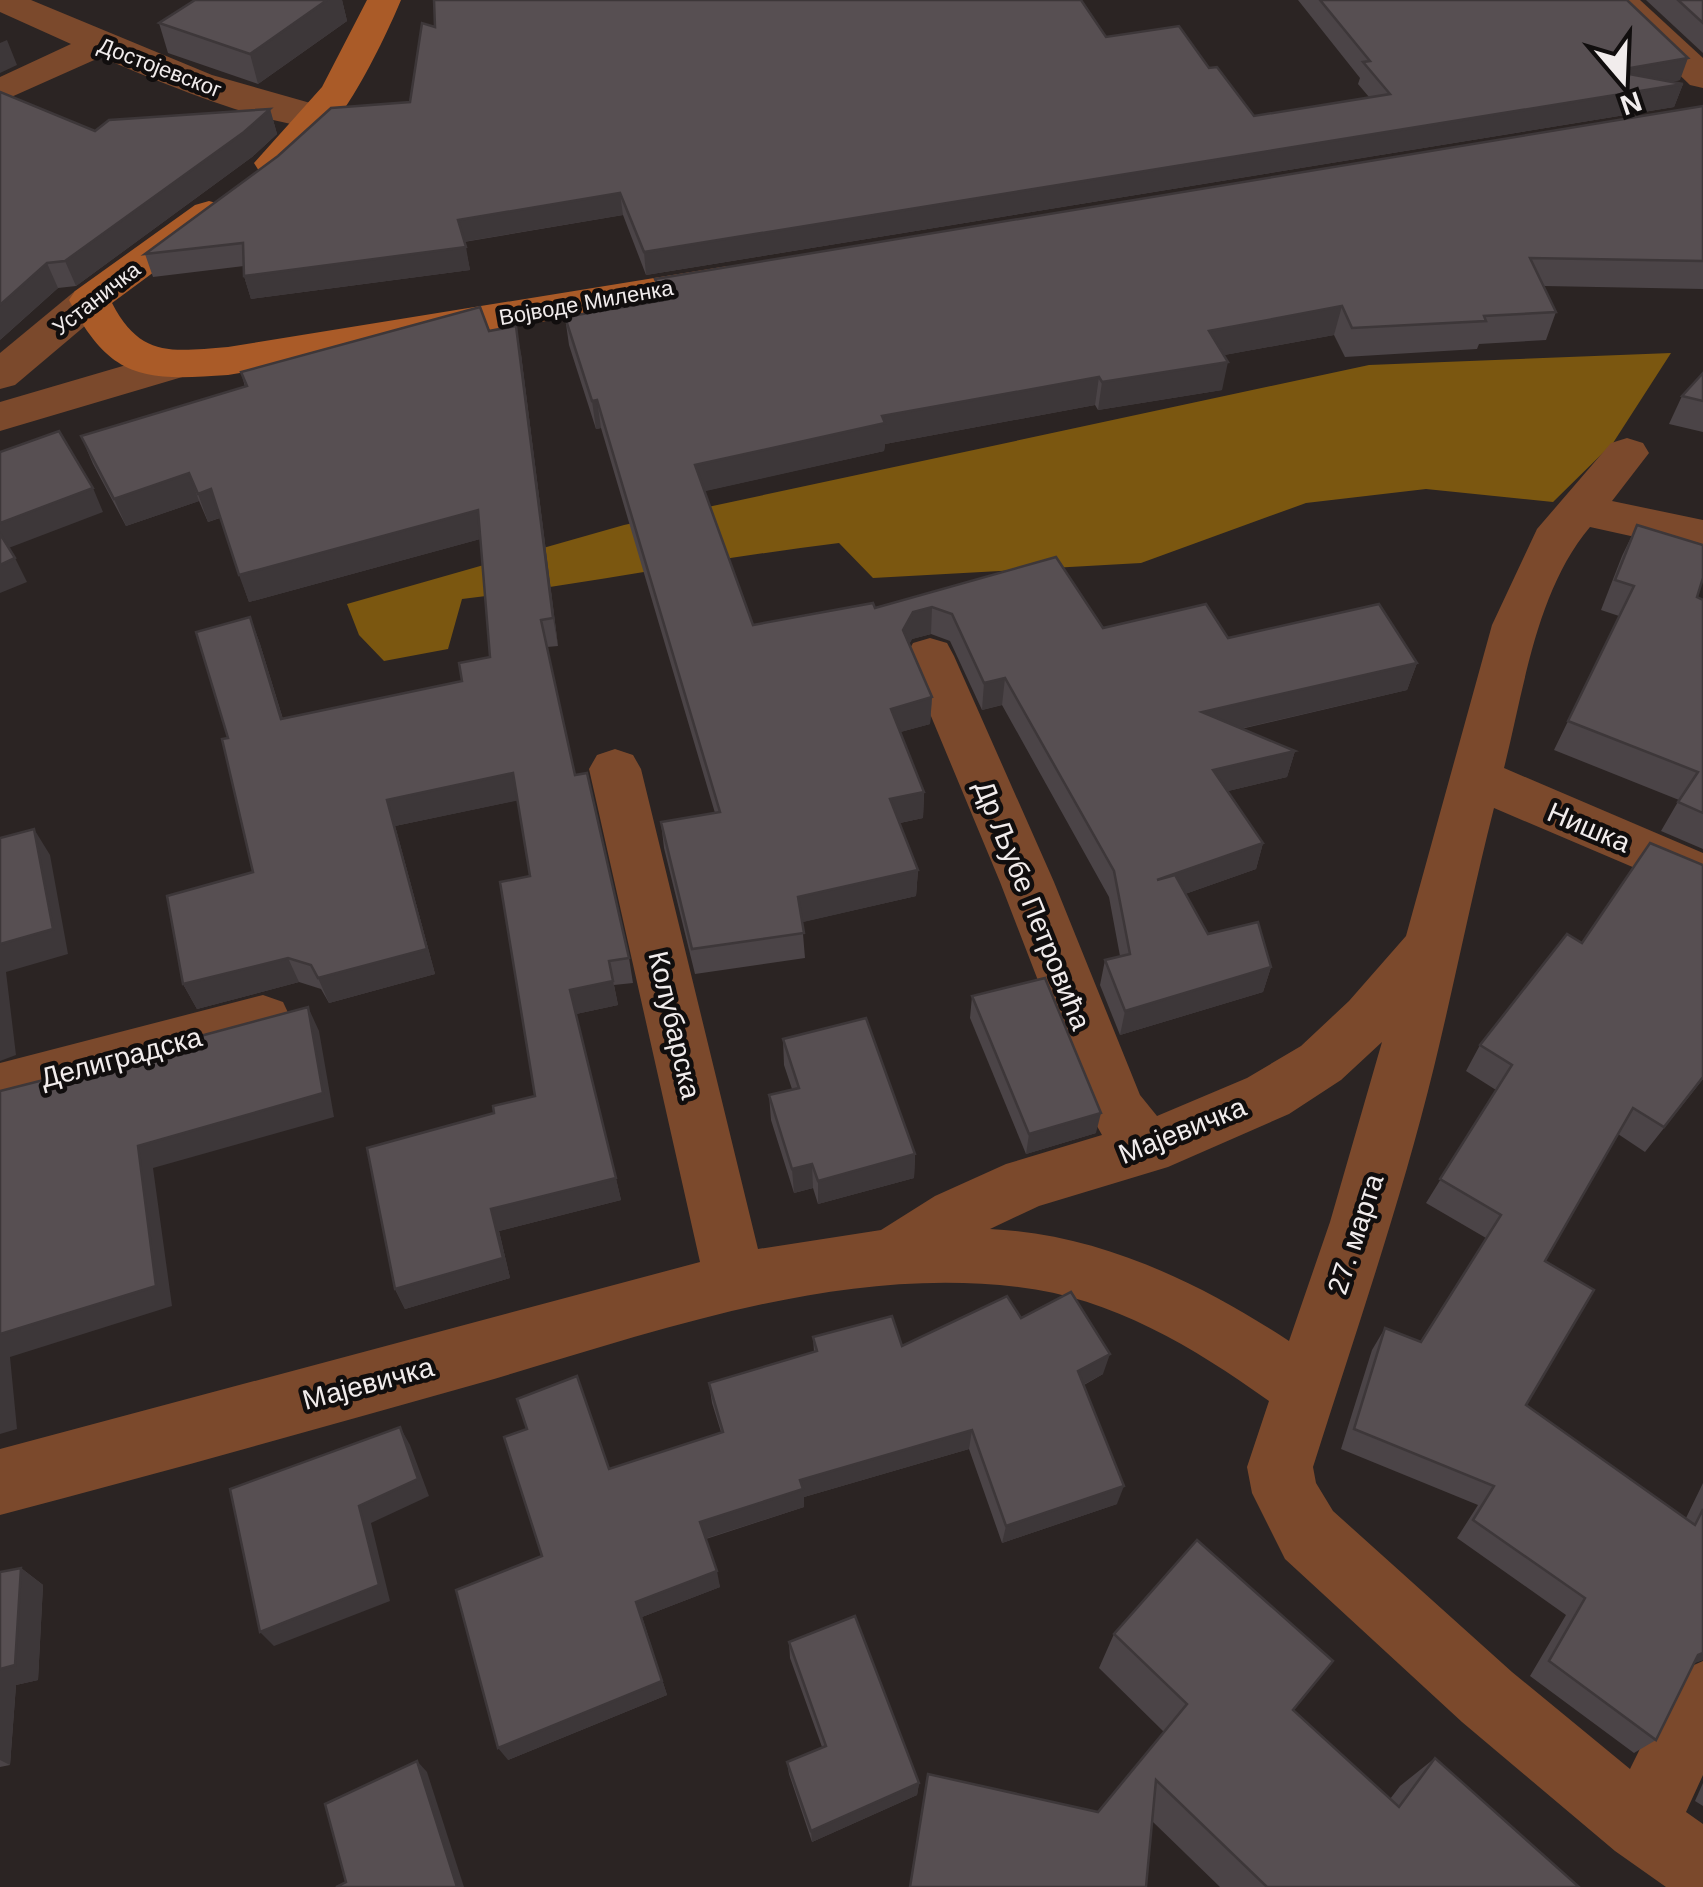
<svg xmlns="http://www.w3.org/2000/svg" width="1703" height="1887" viewBox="0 0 1703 1887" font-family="Helvetica,sans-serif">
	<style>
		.forest { fill: #7b5710 }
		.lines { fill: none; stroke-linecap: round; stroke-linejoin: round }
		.street { fill: #7b492c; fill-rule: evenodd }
		.secondary { fill: #aa5b28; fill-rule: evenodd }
		.wall { fill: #4b4447 }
		.shaded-wall { fill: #3d3739 }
		.building { fill: #574f52; stroke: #3d3739; stroke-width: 2.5 }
		.labels { text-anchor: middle; stroke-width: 9; stroke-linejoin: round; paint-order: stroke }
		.far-street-label { font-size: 22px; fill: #f1ecec; stroke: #110e0e }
		.street-label { font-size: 28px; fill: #f1ecec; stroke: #110e0e }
	</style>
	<rect width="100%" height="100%" fill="#2b2423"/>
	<!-- forest -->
	<path class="forest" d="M 1671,353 L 1613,443 L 1553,502 L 1426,489 L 1306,503 L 1141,563 L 873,578 L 839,543 C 713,558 589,584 462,599 L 448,649 L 384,661 L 359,635 L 347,604 L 624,525 L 1369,365 Z"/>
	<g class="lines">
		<!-- street -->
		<g class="street">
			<path d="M 0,0 L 31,0 L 212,75 L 335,110 L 341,118 L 335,126 C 289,137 149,78 101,57 L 0,102 L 0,77 L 71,44 L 0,12 Z"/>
			<polygon points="1602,0 1640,0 1703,58 1703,88 1690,85"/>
			<polygon points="90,287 105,291 111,300 105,309 15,385 0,389 0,353 75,291"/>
			<polygon points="174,351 189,355 195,365 189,375 0,431 0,402"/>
			<path d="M 1627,438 L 1643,443 L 1649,453 L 1612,501 L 1703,520 L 1703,552 L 1590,527 C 1536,591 1524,689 1504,768 L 1703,853 L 1703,897 L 1494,808 C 1472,894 1455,981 1434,1067 C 1401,1202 1355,1334 1313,1467 L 1316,1483 L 1333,1511 L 1512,1672 L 1630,1769 L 1678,1672 L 1703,1661 L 1703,1775 L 1686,1812 L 1703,1824 L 1703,1887 L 1666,1887 L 1615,1851 L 1462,1722 L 1285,1559 L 1252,1493 L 1247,1467 L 1269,1401 C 1193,1347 1113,1298 1018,1287 C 835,1265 653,1333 480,1383 C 320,1428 161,1473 0,1515 L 0,1449 L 700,1262 L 589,769 L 597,755 L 615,749 L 633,755 L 641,769 L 758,1249 L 881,1230 L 935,1196 L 1006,1164 L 1102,1135 L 1088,1110 L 1000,882 L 906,656 L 913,643 L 930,638 L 947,643 L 954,656 L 1054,882 L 1140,1095 L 1157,1116 L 1247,1078 L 1301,1046 L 1349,1001 L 1406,936 L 1492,625 L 1537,529 L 1611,443 ZM 1382,1042 L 1330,1222 L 1289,1341 C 1199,1282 1099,1234 990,1229 L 1039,1206 L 1168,1167 L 1289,1114 L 1341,1080 Z"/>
			<polygon points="263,995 283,1002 291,1019 283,1036 0,1113 0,1063"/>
		</g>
		<!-- secondary -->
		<g class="secondary">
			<path d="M 367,0 L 401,0 C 382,45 318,186 259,171 L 254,163 L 322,87 Z"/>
			<path d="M 209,201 L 223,205 L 229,213 L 223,221 L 112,303 C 141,359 173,351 228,347 L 728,266 L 742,269 L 748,278 L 742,287 L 728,290 L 228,375 C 144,381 110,380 69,300 L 75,291 L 195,205 Z"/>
		</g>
	</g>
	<!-- wall -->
	<g class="wall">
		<polygon points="195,0 342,0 347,21 258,84 168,53 159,23"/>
		<polygon points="1298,0 1627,0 1680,80 1670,82 1683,84 1674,107 646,275 623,215 464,242 470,270 251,299 244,276 244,266 153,277 145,254 410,102 435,27 1106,37 1209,68 1254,116 1369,97 1358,84 1360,78"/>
		<polygon points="1646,0 1703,0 1703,53"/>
		<polygon points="1703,106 1703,289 1544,286 1556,312 1546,340 1479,344 1477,349 1345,357 1334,335 1224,355 1222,390 1098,410 1095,405 885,444 884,451 704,491 753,625 875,608 1056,557 1103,628 1228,638 1417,663 1407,690 1241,729 1295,751 1287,777 1228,791 1263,843 1256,869 1185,894 1208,934 1271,967 1263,992 1120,1035 1100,985 1105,960 1120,956 1109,897 1002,705 982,710 950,641 931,634 912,639 909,644 932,697 930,724 900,732 924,792 923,818 900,823 918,870 916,896 802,922 805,958 695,974 664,848 661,822 715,813 601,428 596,429 569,345 565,317 658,301 655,279"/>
		<polygon points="270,109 277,134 252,157 76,286 58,288 0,340 95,131"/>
		<polygon points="489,331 521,354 558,646 547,647 575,775 629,958 633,983 614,985 618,1005 576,1014 621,1200 499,1231 510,1278 405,1309 395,1289 494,1113 535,1096 530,876 518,800 395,826 435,974 329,1003 321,989 299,982 197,1009 183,984 253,872 228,738 250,617 260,644 283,719 462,681 490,657 480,539 249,602 220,518 208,522 199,501 126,526 93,464 81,436 245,387 241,372"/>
		<polygon points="1703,373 1703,432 1669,424 1682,396"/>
		<polygon points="1637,525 1697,597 1703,600 1703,849 1661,831 1679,800 1554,750 1619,616 1601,610 1622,556"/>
		<polygon points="972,996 1096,1133 1026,1154 970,1018"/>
		<polygon points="783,1039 915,1154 914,1178 818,1204 813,1188 794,1193 771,1120 769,1095 792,1089 784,1065"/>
		<polygon points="1480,1045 1703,1079 1645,1152 1618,1134 1545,1261 1526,1405 1686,1518 1703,1483 1703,1660 1694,1663 1656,1740 1634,1753 1530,1676 1566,1615 1457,1538 1478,1505 1341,1449 1372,1350 1385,1328 1420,1342 1486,1238 1426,1203 1496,1090 1466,1071"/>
		<polygon points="1021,1318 1103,1374 1084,1385 1117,1504 1002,1543 969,1449 804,1497 804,1507 706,1539 720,1587 642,1617 667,1695 508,1760 542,1556 527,1429 609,1469 721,1432 712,1403 709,1383 814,1352 813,1337 902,1346"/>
		<polygon points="21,1568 43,1585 38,1680 16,1685 10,1765 0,1767 0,1572"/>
		<polygon points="1114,1634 1293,1710 1390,1799 1400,1786 1435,1758 1579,1887 1220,1887 1152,1821 1098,1812 1164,1732 1099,1668"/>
		<polygon points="789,1642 919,1783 917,1795 812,1842 789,1774 787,1762 822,1747 790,1658"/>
		<polygon points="1703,1783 1703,1806 1695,1801"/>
	</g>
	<!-- shaded-wall -->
	<g class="shaded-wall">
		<polygon points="327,0 342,0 347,21 258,84 250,54"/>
		<polygon points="7,40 17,65 0,73 0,43"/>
		<polygon points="1688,58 1680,80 1605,94 1613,71"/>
		<polygon points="1683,84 1674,107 646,275 644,252"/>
		<polygon points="270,109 277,134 252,157 76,286 65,261"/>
		<polygon points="620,193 623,215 462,242 458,220"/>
		<polygon points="466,247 470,270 251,299 244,276"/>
		<polygon points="47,263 58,288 0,340 0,305"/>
		<polygon points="1342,306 1334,335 1203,359 1209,331"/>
		<polygon points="516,326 521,354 558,646 553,618"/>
		<polygon points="1228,362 1222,390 1098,410 1102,382"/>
		<polygon points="1099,377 1095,405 885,444 884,451 697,493 695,465 882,416"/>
		<polygon points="597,400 601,428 596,429 592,401"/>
		<polygon points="189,473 199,501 126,526 114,499"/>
		<polygon points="93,488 103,512 6,549 0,537 0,523"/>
		<polygon points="211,489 222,517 208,522 198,494"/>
		<polygon points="478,510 484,538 249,602 239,575"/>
		<polygon points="15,558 27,582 0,593 0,565"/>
		<polygon points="932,607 931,634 912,639 903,657 903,630 913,612"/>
		<polygon points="250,617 260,644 291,746 281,719"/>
		<polygon points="1417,663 1407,690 1196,739 1202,712"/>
		<polygon points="1005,678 1002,705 982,710 984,683"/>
		<polygon points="932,697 930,724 890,735 891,709"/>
		<polygon points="1295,751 1287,777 1207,796 1213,770"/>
		<polygon points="513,773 520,800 395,826 435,974 329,1003 318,978 387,800"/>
		<polygon points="924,792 923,818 890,825 890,799"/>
		<polygon points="34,829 50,855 68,954 6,972 16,1055 0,1061 0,944"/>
		<polygon points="1263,843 1256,869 1151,906 1157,880"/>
		<polygon points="918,870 916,896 799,923 798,897"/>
		<polygon points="288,958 299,982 197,1009 183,984"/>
		<polygon points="1271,967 1263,992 1120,1035 1125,1011"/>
		<polygon points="613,981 618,1005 576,1014 570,990"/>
		<polygon points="308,1007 319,1031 334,1117 153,1168 172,1306 10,1357 17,1429 0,1434 0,1334 138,1146"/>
		<polygon points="1101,1113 1096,1133 1026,1154 1029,1134"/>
		<polygon points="915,1154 914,1178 818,1204 818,1181"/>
		<polygon points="812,1164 813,1188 794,1193 792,1169"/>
		<polygon points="616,1178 621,1200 499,1231 510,1278 405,1309 395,1289 491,1209"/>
		<polygon points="1110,1354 1103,1374 1072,1391 1078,1371"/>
		<polygon points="400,1427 410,1445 429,1496 371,1523 390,1601 274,1646 260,1632"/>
		<polygon points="972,1430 969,1449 804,1497 804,1507 704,1539 700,1522 800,1480"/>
		<polygon points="1124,1486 1117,1504 1002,1543 1006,1526"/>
		<polygon points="21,1568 43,1585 38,1680 16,1685 10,1765 0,1760 0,1669"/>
		<polygon points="717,1571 720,1587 642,1617 667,1695 508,1760 498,1748 636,1602"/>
		<polygon points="1703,1653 1703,1660 1675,1670 1698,1655"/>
		<polygon points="417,1761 427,1772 464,1887 457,1887"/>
		<polygon points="919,1783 917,1795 812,1842 811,1831"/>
	</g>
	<!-- building -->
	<g class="building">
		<polygon points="195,0 327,0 250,54 159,23"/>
		<polygon points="434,0 1081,0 1106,37 1179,26 1209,68 1217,67 1254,116 1390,94 1363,62 1370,61 1320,0 1627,0 1688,58 1613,71 1683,84 644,252 620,193 458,220 466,247 244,276 243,243 145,254 278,156 331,108 410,102 422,23 435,27"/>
		<polygon points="1678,0 1703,0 1703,23"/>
		<polygon points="0,92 95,131 109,120 270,109 244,132 65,261 47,263 0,305"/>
		<polygon points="1703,106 1703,261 1530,258 1556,312 1484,316 1486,321 1352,328 1342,306 1209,331 1228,362 1102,382 1099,377 882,416 885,423 695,465 753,625 873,603 875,608 1056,557 1103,628 1206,604 1228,638 1379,604 1417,663 1202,712 1295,751 1213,770 1263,843 1157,880 1175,875 1208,934 1258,922 1271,967 1125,1011 1105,960 1130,954 1114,871 1005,678 984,683 952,614 932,607 913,612 903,630 932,697 891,709 924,792 890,799 918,870 798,897 804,933 692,949 661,822 720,812 597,400 592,401 565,317 664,300 655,279"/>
		<polygon points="480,307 489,331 516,326 553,618 541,620 575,775 587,773 629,958 609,961 613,981 570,990 616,1178 491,1209 503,1258 395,1289 367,1148 494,1113 493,1106 535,1096 500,882 530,876 513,773 387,800 427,949 318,978 311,965 288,958 183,984 167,896 253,872 222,739 228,738 196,632 250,617 281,719 462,681 459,663 490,657 478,510 239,575 211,489 198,494 189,473 114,499 81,436 247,386 241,372"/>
		<polygon points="1703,373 1703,401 1682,396"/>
		<polygon points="59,431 93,488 0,523 0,452"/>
		<polygon points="1637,525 1703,545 1703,578 1697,597 1703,600 1703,813 1678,802 1698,772 1568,721 1634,586 1615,580"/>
		<polygon points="0,534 15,558 0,565"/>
		<polygon points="34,829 53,929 0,944 0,838"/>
		<polygon points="1650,843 1703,865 1703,1077 1664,1127 1633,1108 1545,1261 1594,1290 1526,1405 1695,1525 1703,1509 1703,1653 1698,1655 1656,1740 1549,1661 1585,1598 1473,1520 1494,1486 1354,1429 1385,1328 1421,1342 1501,1215 1440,1179 1512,1065 1480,1045 1567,934 1582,943"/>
		<polygon points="1045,978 1101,1113 1029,1134 972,996"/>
		<polygon points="308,1007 323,1093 138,1146 156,1286 0,1334 0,1091 194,1042 193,1038"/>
		<polygon points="866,1018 915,1154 818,1181 812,1164 792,1169 769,1095 799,1088 783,1039"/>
		<polygon points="1071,1292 1110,1354 1078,1371 1124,1486 1006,1526 972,1430 800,1480 803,1489 700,1522 717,1571 636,1602 662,1681 498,1748 456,1590 542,1556 504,1437 527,1429 517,1399 577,1376 609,1469 723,1432 709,1383 817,1351 813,1337 892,1316 902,1346 1007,1296 1021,1318"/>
		<polygon points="400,1427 418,1479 359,1506 379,1585 260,1632 230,1489"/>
		<polygon points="1197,1540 1333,1661 1293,1710 1399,1807 1435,1758 1579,1887 1267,1887 1156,1780 1146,1887 910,1887 928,1774 1098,1812 1187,1704 1114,1634"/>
		<polygon points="21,1568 15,1665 0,1669 0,1572"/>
		<polygon points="855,1616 919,1783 811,1831 787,1762 826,1746 789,1642"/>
		<polygon points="417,1761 457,1887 336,1887 346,1882 325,1804"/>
	</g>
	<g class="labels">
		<!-- far-street labels -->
		<g class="far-street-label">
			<text transform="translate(160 67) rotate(21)" y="8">Достојевског</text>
			<text transform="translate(96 298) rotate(-38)" y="8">Устаничка</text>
			<text transform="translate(586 302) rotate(-10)" y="8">Војводе Миленка</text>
		</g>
		<!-- street labels -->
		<g class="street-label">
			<text transform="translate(1589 827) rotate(23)" y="10">Нишка</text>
			<text transform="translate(1033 905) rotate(68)" y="10">Др Љубе Петровића</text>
			<text transform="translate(675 1025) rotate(77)" y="10">Колубарска</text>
			<text transform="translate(121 1057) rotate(-15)" y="10">Делиградска</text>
			<text transform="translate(1182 1130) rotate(-22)" y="10">Мајевичка</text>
			<text transform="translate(1355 1234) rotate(-72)" y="10">27. марта</text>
			<text transform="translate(368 1383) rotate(-15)" y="10">Мајевичка</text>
		</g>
	</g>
	<!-- north arrow -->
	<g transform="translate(1623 80) rotate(161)" stroke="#110e0e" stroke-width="8" paint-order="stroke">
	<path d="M0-8L18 38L0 25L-18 38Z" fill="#f1ecec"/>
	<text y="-15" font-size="28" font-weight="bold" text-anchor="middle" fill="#f1ecec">N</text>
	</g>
</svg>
